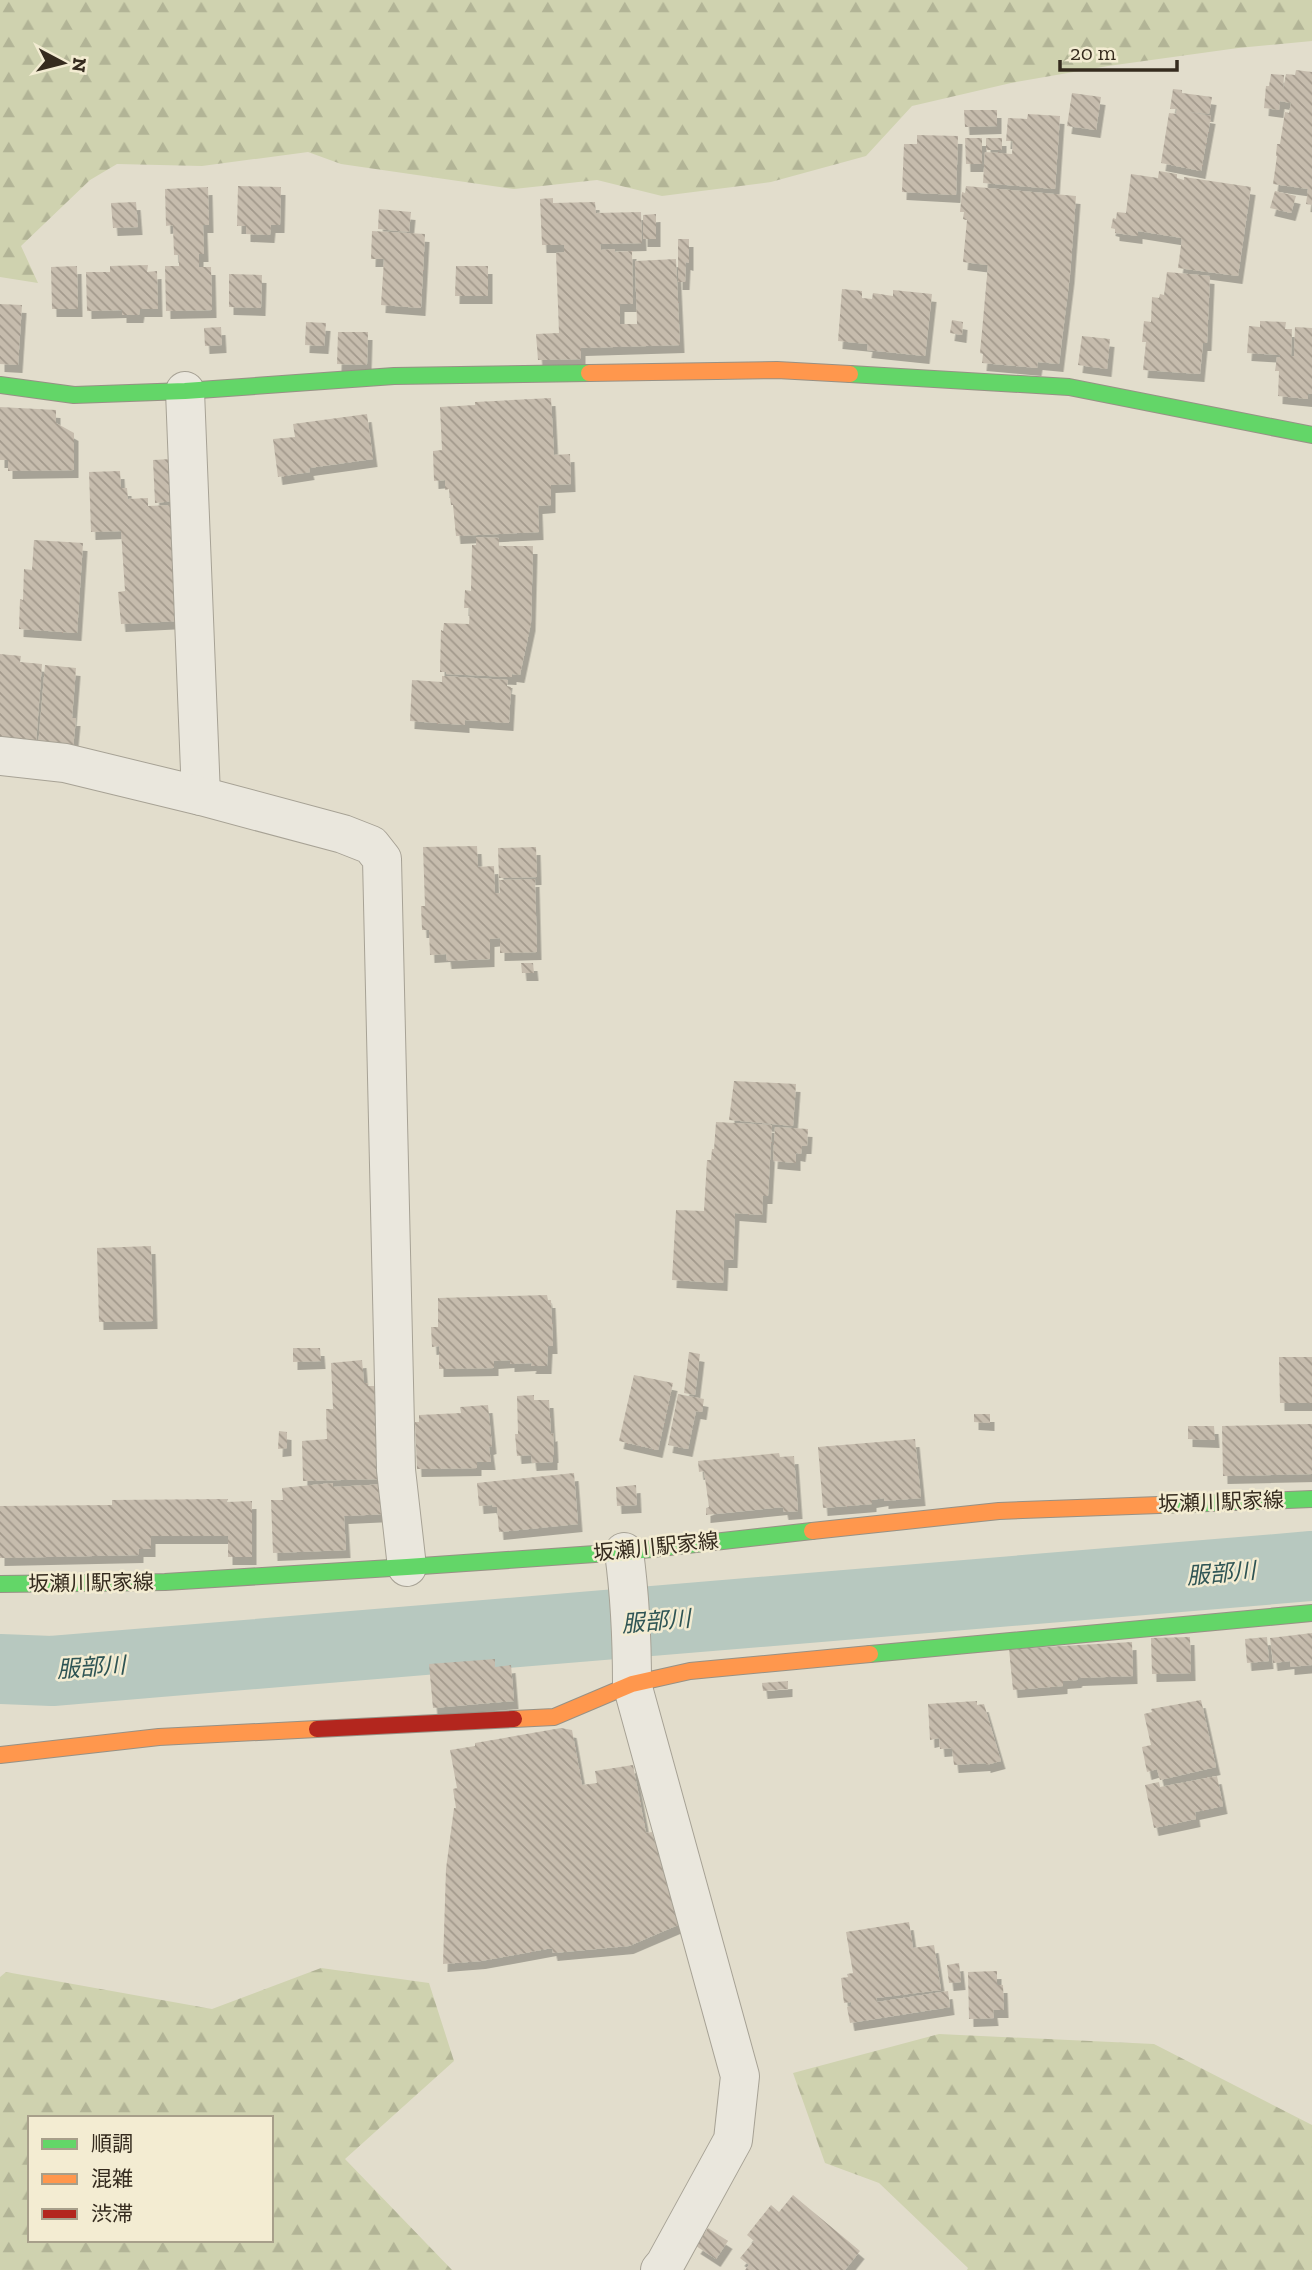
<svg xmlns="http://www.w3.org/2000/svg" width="1312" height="2270" viewBox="0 0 1312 2270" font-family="'Zilla Slab','Noto Sans JP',serif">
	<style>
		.forest { fill: url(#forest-firs); fill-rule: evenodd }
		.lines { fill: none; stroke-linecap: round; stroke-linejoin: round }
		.river { stroke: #b7c8bf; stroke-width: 70 }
		.building { fill: url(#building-back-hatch); filter: url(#shadow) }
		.street-casing { stroke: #a7a295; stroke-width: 40 }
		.fast-casing { stroke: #979185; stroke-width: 18 }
		.slow-casing { stroke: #979185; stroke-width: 18 }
		.jam-casing { stroke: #979185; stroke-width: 18 }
		.street { stroke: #eae7dd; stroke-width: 38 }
		.fast { stroke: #63d668; stroke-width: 16 }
		.slow { stroke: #ff974d; stroke-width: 16 }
		.jam { stroke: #b3261e; stroke-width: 16 }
		.labels { text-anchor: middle; stroke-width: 5; stroke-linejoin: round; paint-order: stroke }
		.street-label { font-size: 21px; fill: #352b1e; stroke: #f3ecd2 }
		.water-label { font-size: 23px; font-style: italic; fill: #2e5454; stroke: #f3ecd2 }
	</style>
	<defs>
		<pattern id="forest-firs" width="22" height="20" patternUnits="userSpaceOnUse" patternTransform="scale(1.75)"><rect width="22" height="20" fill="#cfd2af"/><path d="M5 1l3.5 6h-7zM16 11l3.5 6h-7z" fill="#b2b496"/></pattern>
		<pattern id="building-back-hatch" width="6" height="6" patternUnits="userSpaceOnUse" patternTransform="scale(1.75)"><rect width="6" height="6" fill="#c6bcad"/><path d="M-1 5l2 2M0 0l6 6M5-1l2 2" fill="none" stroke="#a2998c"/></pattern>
		<filter id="shadow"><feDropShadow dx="4.5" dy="8" stdDeviation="0" flood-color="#0004"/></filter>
	</defs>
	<rect width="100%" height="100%" fill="#e2ddcc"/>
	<!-- forest -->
	<g class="forest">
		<polygon points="0,0 1312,0 1312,41 1238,48 1108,66 1011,83 912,106 866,156 771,182 662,196 597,180 514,189 341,164 308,152 202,166 117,164 90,180 21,246 38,283 0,277"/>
		<path d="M 321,1968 L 429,1983 L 454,2061 L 345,2159 L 452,2270 L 0,2270 L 0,1977 L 6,1972 L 212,2009 ZM 30,2118 L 271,2118 L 271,2240 L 30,2240 Z"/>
		<polygon points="939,2034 1154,2044 1312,2125 1312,2270 967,2270 968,2268 879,2183 825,2163 793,2073"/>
	</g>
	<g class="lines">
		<!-- river -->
		<polyline class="river" points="0,1669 52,1671 1312,1566"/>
	</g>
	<!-- building -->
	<g class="building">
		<polygon points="1296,70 1312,72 1312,205 1306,204 1308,189 1273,184 1277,156 1276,156 1277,144 1280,144 1285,112 1289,113 1291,103 1280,101 1279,110 1264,108 1266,86 1269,86 1271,74 1284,75 1283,90 1286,74 1295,75"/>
		<polygon points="1173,89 1182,90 1182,93 1212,97 1209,114 1188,112 1211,116 1201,171 1161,163 1169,113 1176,114 1177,109 1170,109"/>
		<polygon points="1072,93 1101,97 1096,130 1067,126"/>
		<polygon points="964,110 997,110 997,126 965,127"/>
		<polygon points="1028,114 1060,116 1055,189 983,183 985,152 1012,154 1013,141 1006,141 1008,118 1027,119"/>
		<polygon points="917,135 958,136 956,195 902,192 904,144 917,144"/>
		<polygon points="965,138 982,138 982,164 966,164"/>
		<rect x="986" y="138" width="16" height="12"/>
		<polygon points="1159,171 1177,174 1177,178 1184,180 1184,177 1251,187 1238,276 1178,268 1182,238 1138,231 1138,236 1115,233 1115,229 1111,228 1113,218 1116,219 1117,212 1126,213 1131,174 1158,178"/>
		<polygon points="238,186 281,187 280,225 271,225 270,235 246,234 246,226 237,226"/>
		<polygon points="966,186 1076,196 1070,275 1059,364 1038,362 1037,368 982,363 983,354 980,353 988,265 963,262 967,220 963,219 964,212 960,212 962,192 965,193"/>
		<polygon points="208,187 209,225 203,225 204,254 199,254 199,267 211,267 212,310 166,311 165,266 179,266 179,255 174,255 173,225 166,226 165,189"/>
		<polygon points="1275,191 1296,196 1291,213 1270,208"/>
		<polygon points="553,198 553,203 595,202 596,213 641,212 642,243 600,244 601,250 615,249 615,252 632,251 633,304 620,304 620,324 637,324 635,261 676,259 680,345 581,348 581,359 538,360 536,334 559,333 556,253 564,252 564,245 542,245 540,199"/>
		<polygon points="136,202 138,227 113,228 111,203"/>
		<polygon points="379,209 411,212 409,232 378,229"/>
		<polygon points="656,214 656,239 643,239 643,215"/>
		<polygon points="372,231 425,234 421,308 381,305 384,259 371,259"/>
		<polygon points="678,239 689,239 689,263 686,262 685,282 678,282"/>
		<polygon points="148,265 147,272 157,271 158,309 140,309 139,315 122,315 122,310 87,311 86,272 110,272 110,266"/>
		<polygon points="77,266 78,309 52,309 51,267"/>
		<polygon points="456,266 488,266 488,296 455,296"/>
		<polygon points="1167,272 1210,276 1207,343 1203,343 1200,374 1143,370 1146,342 1142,342 1144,321 1151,322 1152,297 1159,298 1160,294 1164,295"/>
		<polygon points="229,274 262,275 261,308 229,307"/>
		<polygon points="842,289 862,291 862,298 872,299 873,293 893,296 893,290 932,294 925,356 867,350 868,344 838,341"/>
		<polygon points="0,304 22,305 18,365 0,364"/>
		<polygon points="952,320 963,322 962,335 950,333"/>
		<polygon points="1260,321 1286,322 1285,329 1292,329 1291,356 1294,356 1295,327 1312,328 1312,394 1308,394 1308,399 1278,396 1279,371 1275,371 1277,357 1280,357 1280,355 1247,353 1249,326 1260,327"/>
		<polygon points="306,322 326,323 324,346 305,345"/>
		<polygon points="221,327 222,345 205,346 204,328"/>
		<polygon points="338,332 368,332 367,365 337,364"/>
		<polygon points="1082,336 1110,339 1107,369 1078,365"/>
		<polygon points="551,398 554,455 570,454 571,484 551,485 551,505 538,506 539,532 456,536 453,505 451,505 449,489 445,490 445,480 434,481 433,451 442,450 440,407 475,405 475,402"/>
		<polygon points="0,407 56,410 56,423 74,433 74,470 8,471 8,460 0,460"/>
		<polygon points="367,414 373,459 309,468 310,472 278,477 273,439 295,437 293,424"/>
		<polygon points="171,459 173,501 155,503 153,460"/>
		<polygon points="120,471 121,488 127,488 128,499 148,498 148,506 175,505 180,621 121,624 118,592 125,591 121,531 91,532 89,472"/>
		<polygon points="476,537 499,538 499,546 533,546 531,623 520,675 512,674 512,677 446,674 446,672 440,672 441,630 443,631 444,623 469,624 470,608 464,608 465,590 471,591 472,545 476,545"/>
		<polygon points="34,540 83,543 77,633 19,629 20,599 23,600 24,569 32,570"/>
		<polygon points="0,654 21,656 20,662 42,664 36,743 0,740"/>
		<polygon points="45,665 76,668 72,718 76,718 73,749 38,747"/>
		<polygon points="442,676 508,680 507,686 511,687 509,723 465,720 465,725 410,721 412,680 442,682"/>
		<polygon points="477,846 478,867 494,866 495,893 500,893 499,880 535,879 537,952 500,953 500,938 490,939 490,959 447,961 446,954 430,955 429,930 422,930 421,906 425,906 423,847"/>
		<polygon points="536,847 537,877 499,878 498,848"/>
		<polygon points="521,963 533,963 534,973 522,973"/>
		<polygon points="734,1081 796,1084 793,1126 729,1120"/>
		<polygon points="716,1122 772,1125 768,1196 763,1196 762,1215 735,1213 733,1260 724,1260 723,1283 672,1280 676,1210 704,1211 707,1160 711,1160 712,1149 714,1149"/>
		<polygon points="775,1127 808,1129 807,1146 802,1146 801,1154 796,1153 796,1163 773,1161"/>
		<polygon points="151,1246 153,1321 99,1322 97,1248"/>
		<polygon points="547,1295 548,1300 551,1300 553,1346 548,1346 547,1366 531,1366 532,1363 510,1364 510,1360 494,1361 494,1368 439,1369 439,1346 432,1347 431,1327 438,1327 438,1298"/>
		<polygon points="293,1348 320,1348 321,1361 293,1362"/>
		<polygon points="689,1352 700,1354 695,1395 684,1393"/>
		<polygon points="1279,1357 1312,1357 1312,1403 1280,1403"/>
		<polygon points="362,1360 364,1383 368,1383 368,1386 377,1386 381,1479 303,1481 302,1441 327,1439 326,1409 333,1409 331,1363"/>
		<polygon points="634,1375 673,1383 658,1450 619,1441"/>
		<polygon points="678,1394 704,1399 702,1412 696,1411 688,1449 668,1445"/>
		<polygon points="534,1395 534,1400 549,1400 551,1434 553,1433 554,1455 553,1455 553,1462 532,1463 531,1455 517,1456 515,1434 518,1434 517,1396"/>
		<polygon points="488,1405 492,1446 489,1447 491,1462 477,1462 477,1468 417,1469 415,1422 419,1422 419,1415 461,1413 460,1407"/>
		<polygon points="974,1414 990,1414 990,1423 974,1422"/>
		<polygon points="1312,1424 1312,1474 1223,1476 1222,1426"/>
		<polygon points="1188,1426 1214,1426 1215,1440 1188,1439"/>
		<polygon points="279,1431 287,1432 287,1448 278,1449"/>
		<polygon points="915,1439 921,1498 884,1501 884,1498 872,1500 872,1504 823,1508 818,1447"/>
		<polygon points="779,1453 780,1457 794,1456 798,1511 784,1512 783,1507 706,1515 706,1508 709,1507 704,1471 699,1472 698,1461"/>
		<polygon points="574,1473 578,1524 499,1532 497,1507 493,1507 492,1505 479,1506 477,1483"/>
		<polygon points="333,1483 333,1487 387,1484 387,1514 344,1516 346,1550 273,1553 271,1500 283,1500 282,1488"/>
		<polygon points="636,1485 637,1505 617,1506 616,1487"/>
		<polygon points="228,1499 227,1502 252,1501 252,1557 228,1557 228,1536 151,1536 151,1549 139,1549 139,1555 0,1558 0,1506 112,1505 112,1500"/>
		<polygon points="1312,1633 1312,1665 1290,1667 1290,1661 1273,1663 1270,1638"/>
		<polygon points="1190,1637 1191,1673 1152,1674 1151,1638"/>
		<polygon points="1267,1637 1269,1661 1247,1663 1245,1639"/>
		<polygon points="1132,1642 1133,1676 1078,1678 1077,1680 1063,1681 1063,1686 1013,1690 1009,1649"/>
		<polygon points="495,1659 495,1667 511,1665 514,1701 433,1708 429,1664"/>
		<polygon points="788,1681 788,1689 763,1691 762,1683"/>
		<polygon points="1201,1700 1216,1767 1160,1780 1157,1769 1147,1772 1142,1747 1151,1745 1144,1714 1152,1712 1151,1709"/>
		<polygon points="977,1701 977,1705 984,1704 1001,1761 986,1765 986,1763 954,1765 952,1748 940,1749 939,1738 930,1740 928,1704"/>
		<polygon points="561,1728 572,1730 582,1785 597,1783 595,1771 633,1765 646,1833 652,1832 678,1925 629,1946 553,1953 552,1948 481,1961 443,1964 446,1869 454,1808 456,1808 453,1789 457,1788 450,1750 475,1746 475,1743"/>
		<polygon points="1217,1776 1223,1806 1195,1812 1196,1819 1154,1828 1145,1785 1159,1782 1160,1787"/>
		<polygon points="909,1922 913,1948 934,1945 941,1990 876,1998 877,2002 948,1991 950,2007 850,2023 847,2007 851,2006 851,2002 844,2003 841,1978 848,1977 847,1974 853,1973 846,1932"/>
		<polygon points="959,1963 961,1982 949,1983 947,1965"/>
		<polygon points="997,1971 997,1985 1003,1985 1004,2010 993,2010 994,2018 969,2019 968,1972"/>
		<polygon points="793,2195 860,2251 845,2270 745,2270 749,2265 740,2258 754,2241 747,2235 771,2205 779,2212"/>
		<polygon points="708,2228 728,2241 716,2259 696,2246"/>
	</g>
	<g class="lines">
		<defs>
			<g id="street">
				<polyline points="185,391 201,796"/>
				<polyline points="0,756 65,763 201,796 343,834 371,845 382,859 396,1470 407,1567"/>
				<path d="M 624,1552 C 630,1596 632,1640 632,1684 L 740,2076 L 733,2140 L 665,2264 L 660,2270"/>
			</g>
			<g id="fast">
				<polyline points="850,374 1069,387 1312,435"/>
				<polyline points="0,385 74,395 185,391 394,376 589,373"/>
				<polyline points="1159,1505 1312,1499"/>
				<polyline points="0,1584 165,1582 407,1567 624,1552 812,1531"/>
				<polyline points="870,1654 1312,1613"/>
			</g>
			<g id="slow">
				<polyline points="589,373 777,370 850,374"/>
				<polyline points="812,1531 999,1511 1159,1505"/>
				<polyline points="514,1719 554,1717 632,1684 690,1671 870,1654"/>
				<polyline points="0,1755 159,1737 317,1729"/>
			</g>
			<polyline id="jam" points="317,1729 514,1719"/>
		</defs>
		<!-- street casing -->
		<use href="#street" class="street-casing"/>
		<!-- fast casing -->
		<use href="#fast" class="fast-casing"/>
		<!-- slow casing -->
		<use href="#slow" class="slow-casing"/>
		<!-- jam casing -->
		<use href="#jam" class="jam-casing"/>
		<!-- street -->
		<use href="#street" class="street"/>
		<!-- fast -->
		<use href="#fast" class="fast"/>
		<!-- slow -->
		<use href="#slow" class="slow"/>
		<!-- jam -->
		<use href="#jam" class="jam"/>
	</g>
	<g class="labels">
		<!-- street labels -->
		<g class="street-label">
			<text transform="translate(1221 1502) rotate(-2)" y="7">坂瀬川駅家線</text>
			<text transform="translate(656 1547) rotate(-6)" y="7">坂瀬川駅家線</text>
			<text transform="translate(91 1583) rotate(-1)" y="7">坂瀬川駅家線</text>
		</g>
		<!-- water labels -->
		<g class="water-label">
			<text transform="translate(1221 1573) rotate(-5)" y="8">服部川</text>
			<text transform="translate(656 1621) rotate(-5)" y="8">服部川</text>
			<text transform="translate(91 1667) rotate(-4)" y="8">服部川</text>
		</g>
	</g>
	<!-- legend -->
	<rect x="28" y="2116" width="245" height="126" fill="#f3ecd2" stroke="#a79f8a" stroke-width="2"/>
	<rect x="42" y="2139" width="35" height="10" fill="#63d668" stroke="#a79f8a" stroke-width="2"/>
	<text x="91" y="2151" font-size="21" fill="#352b1e">順調</text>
	<rect x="42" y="2174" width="35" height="10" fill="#ff974d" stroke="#a79f8a" stroke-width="2"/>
	<text x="91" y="2186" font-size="21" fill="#352b1e">混雑</text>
	<rect x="42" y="2209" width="35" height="10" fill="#b3261e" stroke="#a79f8a" stroke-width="2"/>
	<text x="91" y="2221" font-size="21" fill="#352b1e">渋滞</text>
	<!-- north arrow -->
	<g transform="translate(63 63) rotate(97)" stroke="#f3ecd2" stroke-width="5" paint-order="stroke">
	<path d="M0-5L12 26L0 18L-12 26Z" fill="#352b1e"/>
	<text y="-10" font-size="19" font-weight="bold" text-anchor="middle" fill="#352b1e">N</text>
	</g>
	<!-- scale -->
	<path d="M1060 60v10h117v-10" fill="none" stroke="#352b1e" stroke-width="3.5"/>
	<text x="1070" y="60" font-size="21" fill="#352b1e" stroke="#f3ecd2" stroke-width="5" paint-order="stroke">20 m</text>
</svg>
